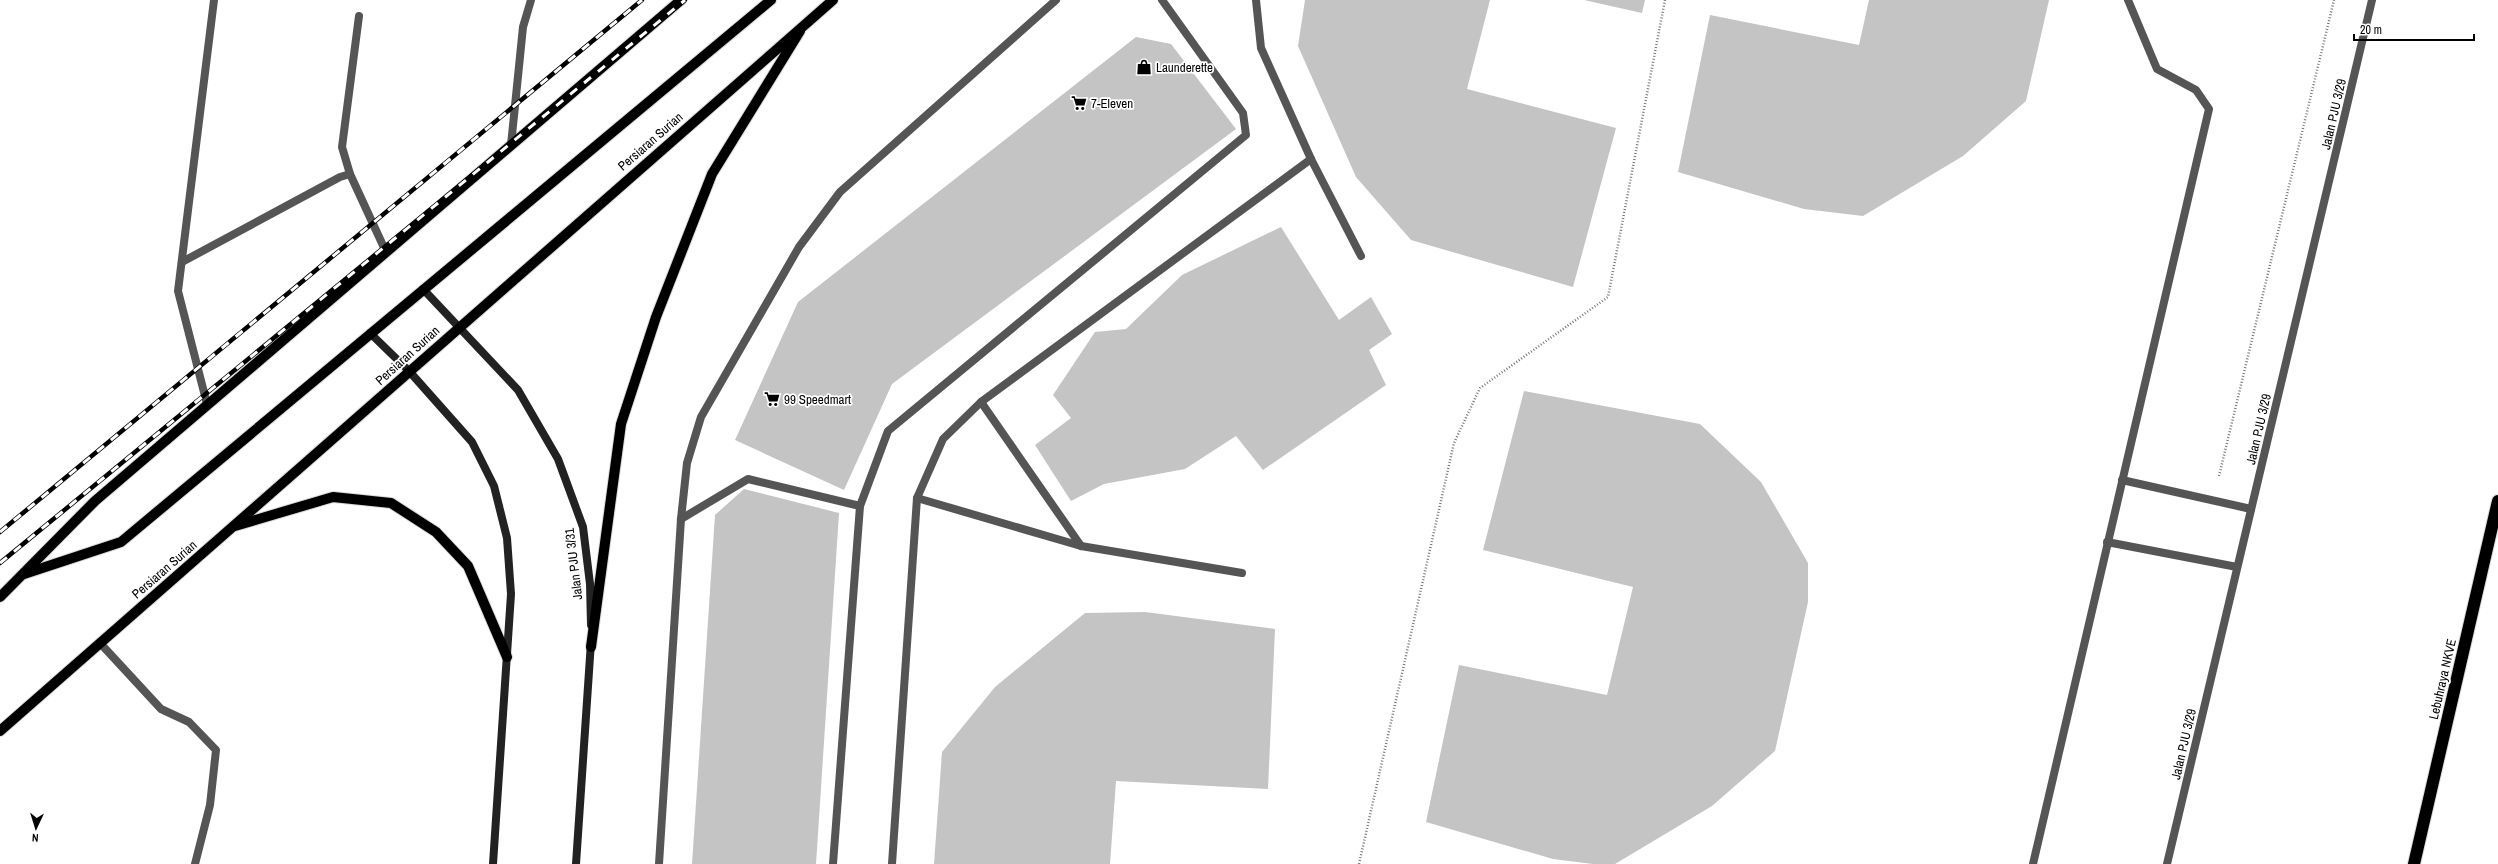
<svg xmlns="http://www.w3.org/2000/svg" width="2498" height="864" viewBox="0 0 2498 864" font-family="'Archivo Narrow',sans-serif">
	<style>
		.building { fill: #c4c4c4 }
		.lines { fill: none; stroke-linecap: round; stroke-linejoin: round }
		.primary-casing { stroke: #dbdbdb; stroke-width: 12 }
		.highway-casing { stroke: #dbdbdb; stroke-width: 14 }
		.path { stroke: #777; stroke-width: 2.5; stroke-dasharray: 1 2; stroke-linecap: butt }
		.lane { stroke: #555; stroke-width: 8 }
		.street { stroke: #555; stroke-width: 8 }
		.secondary { stroke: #222; stroke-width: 8 }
		.primary { stroke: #000; stroke-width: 10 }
		.highway { stroke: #000; stroke-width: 12 }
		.rail-casing { stroke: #000; stroke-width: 4.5 }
		.rail { stroke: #fff; stroke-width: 3; stroke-dasharray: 9; stroke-linecap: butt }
		.labels { text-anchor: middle; stroke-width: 3.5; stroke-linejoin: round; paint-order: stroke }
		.poi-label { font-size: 13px; fill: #000; stroke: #fff; text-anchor: start }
		.street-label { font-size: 13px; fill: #000; stroke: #fff }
	</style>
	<rect width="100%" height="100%" fill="#fff"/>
	<!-- building -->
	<g class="building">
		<polygon points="1305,0 1490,0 1467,89 1616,128 1573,287 1411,240 1356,177 1298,46"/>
		<polygon points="1584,0 1645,0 1642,13"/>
		<polygon points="1869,0 2049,0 2026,101 1963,156 1863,216 1804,209 1678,172 1710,15 1859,45"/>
		<polygon points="1136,37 1171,44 1236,129 892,384 844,490 735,440 798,302"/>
		<polygon points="1281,227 1339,320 1371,297 1392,334 1369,350 1386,385 1263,470 1236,436 1185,469 1104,484 1071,501 1035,445 1071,418 1053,395 1095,332 1126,329 1182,275"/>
		<polygon points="1524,391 1700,424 1761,482 1808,563 1808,602 1775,751 1712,806 1615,864 1593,864 1553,859 1426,822 1459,665 1607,695 1633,587 1483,550"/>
		<polygon points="744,489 839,513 816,864 692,864 715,515"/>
		<polygon points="1145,612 1275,629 1268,789 1116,781 1110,864 934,864 942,752 995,687 1085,613"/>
	</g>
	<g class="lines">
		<defs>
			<g id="primary">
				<polyline points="235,526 333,497 391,503 436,532 468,566 507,657"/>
				<polyline points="24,574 121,542 771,0"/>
				<polyline points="0,597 95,501 681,0"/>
				<polyline points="591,647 621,424 656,317 712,174 800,31"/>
				<polyline points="0,731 833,0"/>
			</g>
			<polyline id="highway" points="2414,864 2498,501"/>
		</defs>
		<!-- primary casing -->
		<use href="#primary" class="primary-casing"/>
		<!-- highway casing -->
		<use href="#highway" class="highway-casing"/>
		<!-- path -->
		<g class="path">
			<polyline points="2219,476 2334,0"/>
			<polyline points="1359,864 1454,443 1480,388 1608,297 1665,0"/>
		</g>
		<!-- lane -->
		<g class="lane">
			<polyline points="359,16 342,147 350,174 386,252"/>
			<polyline points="511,145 523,27 531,0"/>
			<polyline points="1311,159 1361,256"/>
			<polyline points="182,262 340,177 350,174"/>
			<polyline points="981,402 1081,546"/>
			<polyline points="207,404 178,291 214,0"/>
			<polyline points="2122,480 2251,509"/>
			<polyline points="917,498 1081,546 1242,573"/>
			<polyline points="681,519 748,479 860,506"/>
			<polyline points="2107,542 2237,567"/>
			<polyline points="100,643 161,709 189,722 216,750 210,805 195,864"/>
			<polyline points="833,864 860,506 888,431 1246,135 1243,113 1162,0"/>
			<polyline points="892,864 917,498 943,439 981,402 1311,159 1261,48 1256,0"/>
			<polyline points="2033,864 2209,109 2196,90 2157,69 2128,0"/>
		</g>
		<!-- street -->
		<g class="street">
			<polyline points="659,864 681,519 687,463 701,417 799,247 840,192 1056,0"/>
			<polyline points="2167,864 2372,0"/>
		</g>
		<!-- secondary -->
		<g class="secondary">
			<polyline points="423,289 518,390 558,459 583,527 590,584 591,625"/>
			<polyline points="370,333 409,371 472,442 494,486 507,538 511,594 493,864"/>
			<polyline points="576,864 591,642"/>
		</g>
		<!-- primary -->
		<use href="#primary" class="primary"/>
		<!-- highway -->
		<use href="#highway" class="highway"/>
		<defs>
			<g id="rail">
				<polyline points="0,532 642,0"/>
				<polyline points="0,563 685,0"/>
			</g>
		</defs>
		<!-- rail casing -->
		<use href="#rail" class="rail-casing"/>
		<!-- rail -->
		<use href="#rail" class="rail"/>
	</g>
	<!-- icons -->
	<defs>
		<symbol id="shop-bare" viewBox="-9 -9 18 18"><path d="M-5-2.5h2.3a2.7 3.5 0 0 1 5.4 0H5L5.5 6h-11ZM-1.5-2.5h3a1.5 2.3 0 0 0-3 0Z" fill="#000" stroke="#fff" stroke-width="2.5" paint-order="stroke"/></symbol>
		<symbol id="supermarket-bare" viewBox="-9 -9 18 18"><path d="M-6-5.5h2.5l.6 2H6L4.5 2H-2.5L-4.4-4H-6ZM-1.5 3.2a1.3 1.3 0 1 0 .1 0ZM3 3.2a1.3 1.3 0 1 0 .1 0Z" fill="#000" stroke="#fff" stroke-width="2.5" paint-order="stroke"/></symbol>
	</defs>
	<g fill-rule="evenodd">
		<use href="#shop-bare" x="1133" y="56" width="22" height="22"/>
		<use href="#supermarket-bare" x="1068" y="92" width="22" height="22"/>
		<use href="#supermarket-bare" x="761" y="388" width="22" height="22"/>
	</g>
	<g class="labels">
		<!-- poi labels -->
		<g class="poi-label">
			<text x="1156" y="72">Launderette</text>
			<text x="1091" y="108">7-Eleven</text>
			<text x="784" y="404">99 Speedmart</text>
		</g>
		<!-- street labels -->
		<g class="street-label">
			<text transform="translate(2333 114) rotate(-77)" y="5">Jalan PJU 3/29</text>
			<text transform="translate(650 141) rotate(-41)" y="5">Persiaran Surian</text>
			<text transform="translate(407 355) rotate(-42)" y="5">Persiaran Surian</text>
			<text transform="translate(2258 429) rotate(-77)" y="5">Jalan PJU 3/29</text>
			<text transform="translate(573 564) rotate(-97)" y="5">Jalan PJU 3/31</text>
			<text transform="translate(164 569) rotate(-41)" y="5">Persiaran Surian</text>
			<text transform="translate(2442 679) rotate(-77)" y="5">Lebuhraya NKVE</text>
			<text transform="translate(2183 744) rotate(-77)" y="5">Jalan PJU 3/29</text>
		</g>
	</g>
	<!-- north arrow -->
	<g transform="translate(36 828) rotate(184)" stroke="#ffffff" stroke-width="3" paint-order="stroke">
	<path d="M0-3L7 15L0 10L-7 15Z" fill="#000000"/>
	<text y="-6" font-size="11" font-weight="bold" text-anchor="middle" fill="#000000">N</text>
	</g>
	<!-- scale -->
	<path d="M2354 34v6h120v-6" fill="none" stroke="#000000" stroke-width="2"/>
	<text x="2360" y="34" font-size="12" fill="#000000" stroke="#ffffff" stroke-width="3" paint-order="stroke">20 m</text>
</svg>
